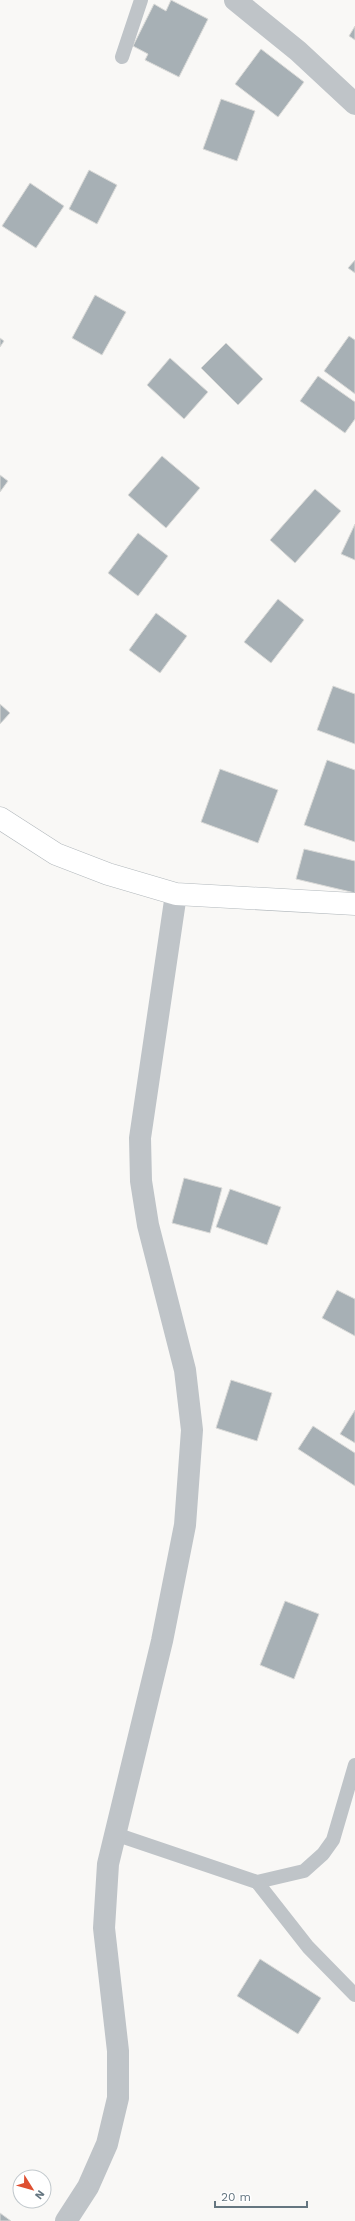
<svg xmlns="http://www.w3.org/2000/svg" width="355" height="2221" viewBox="0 0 355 2221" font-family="'Work Sans',sans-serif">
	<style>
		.building { fill: #a7b0b5; stroke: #dadad8 }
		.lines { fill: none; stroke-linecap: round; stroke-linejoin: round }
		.secondary-casing { stroke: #b2b8bc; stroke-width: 23 }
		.lane { stroke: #bfc4c8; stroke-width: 14 }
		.street { stroke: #bfc4c8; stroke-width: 22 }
		.secondary { stroke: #fff; stroke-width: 22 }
	</style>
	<rect width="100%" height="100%" fill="#f9f8f6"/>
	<!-- building -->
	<g class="building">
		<polygon points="171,0 208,19 179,77 145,60 148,54 133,46 154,4 166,11"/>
		<polygon points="355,26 355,40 349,36"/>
		<polygon points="261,49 304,82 278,117 235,84"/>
		<polygon points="221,99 255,111 237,161 203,149"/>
		<polygon points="89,170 117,185 97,224 69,209"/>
		<polygon points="30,183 64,206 36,248 2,226"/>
		<polygon points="355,260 355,273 348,268"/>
		<polygon points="95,295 126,312 102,355 72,338"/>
		<polygon points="349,336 355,340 355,394 324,371"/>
		<polygon points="0,338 4,341 0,347"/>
		<polygon points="226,343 263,379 238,405 201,368"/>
		<polygon points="170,358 208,392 184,419 147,385"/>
		<polygon points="318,376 355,402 355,419 345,433 300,401"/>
		<polygon points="162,456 200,488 166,528 128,495"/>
		<polygon points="0,475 8,481 0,492"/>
		<polygon points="315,489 341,511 295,563 270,540"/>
		<polygon points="355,524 355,560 341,554"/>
		<polygon points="138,533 168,556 138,596 108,573"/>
		<polygon points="278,599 304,620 271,663 244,642"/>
		<polygon points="156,613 187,636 160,673 129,650"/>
		<polygon points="333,686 355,694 355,744 317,730"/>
		<polygon points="0,704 10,713 0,724"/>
		<polygon points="327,760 355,770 355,842 304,825"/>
		<polygon points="220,769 278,790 258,843 201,822"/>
		<polygon points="304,849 355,861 355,893 296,879"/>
		<polygon points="184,1178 222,1188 210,1233 172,1223"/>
		<polygon points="230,1189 281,1207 267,1245 216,1227"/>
		<polygon points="337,1290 355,1299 355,1336 322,1318"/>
		<polygon points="231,1380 272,1393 257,1441 216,1428"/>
		<polygon points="355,1410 355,1443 340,1434"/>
		<polygon points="313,1426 355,1453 355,1486 298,1449"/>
		<polygon points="285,1601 319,1614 294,1679 260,1665"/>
		<polygon points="260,1959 321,1998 298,2034 237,1996"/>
		<polygon points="0,2213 11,2221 0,2221"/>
	</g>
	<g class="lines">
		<defs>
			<polyline id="secondary" points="0,818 56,854 108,874 176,894 355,904"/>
		</defs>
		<!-- secondary casing -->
		<use href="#secondary" class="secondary-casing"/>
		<!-- lane -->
		<g class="lane">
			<polyline points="122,57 141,0"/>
			<polyline points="115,1834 257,1882 304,1871 323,1854 333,1840 355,1765"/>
			<polyline points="257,1882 308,1947 355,1995"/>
		</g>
		<!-- street -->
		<g class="street">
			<polyline points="235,0 298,51 355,104"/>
			<polyline points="66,2221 88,2187 107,2144 118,2098 118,2051 104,1928 108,1864 162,1641 185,1525 192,1430 185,1370 148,1225 141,1181 140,1138 176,894"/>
		</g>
		<!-- secondary -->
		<use href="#secondary" class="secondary"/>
	</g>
	<!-- north arrow -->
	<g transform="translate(32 2189) rotate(127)"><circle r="19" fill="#ffffff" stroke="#c1c8cc"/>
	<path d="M0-3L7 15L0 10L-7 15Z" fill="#de4f31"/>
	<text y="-6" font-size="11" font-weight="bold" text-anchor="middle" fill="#657680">N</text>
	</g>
	<!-- scale -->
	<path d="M215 2201v6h92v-6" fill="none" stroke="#657680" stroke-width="2"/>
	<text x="221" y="2201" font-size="12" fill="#657680" stroke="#ffffff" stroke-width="3" paint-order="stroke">20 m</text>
</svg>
